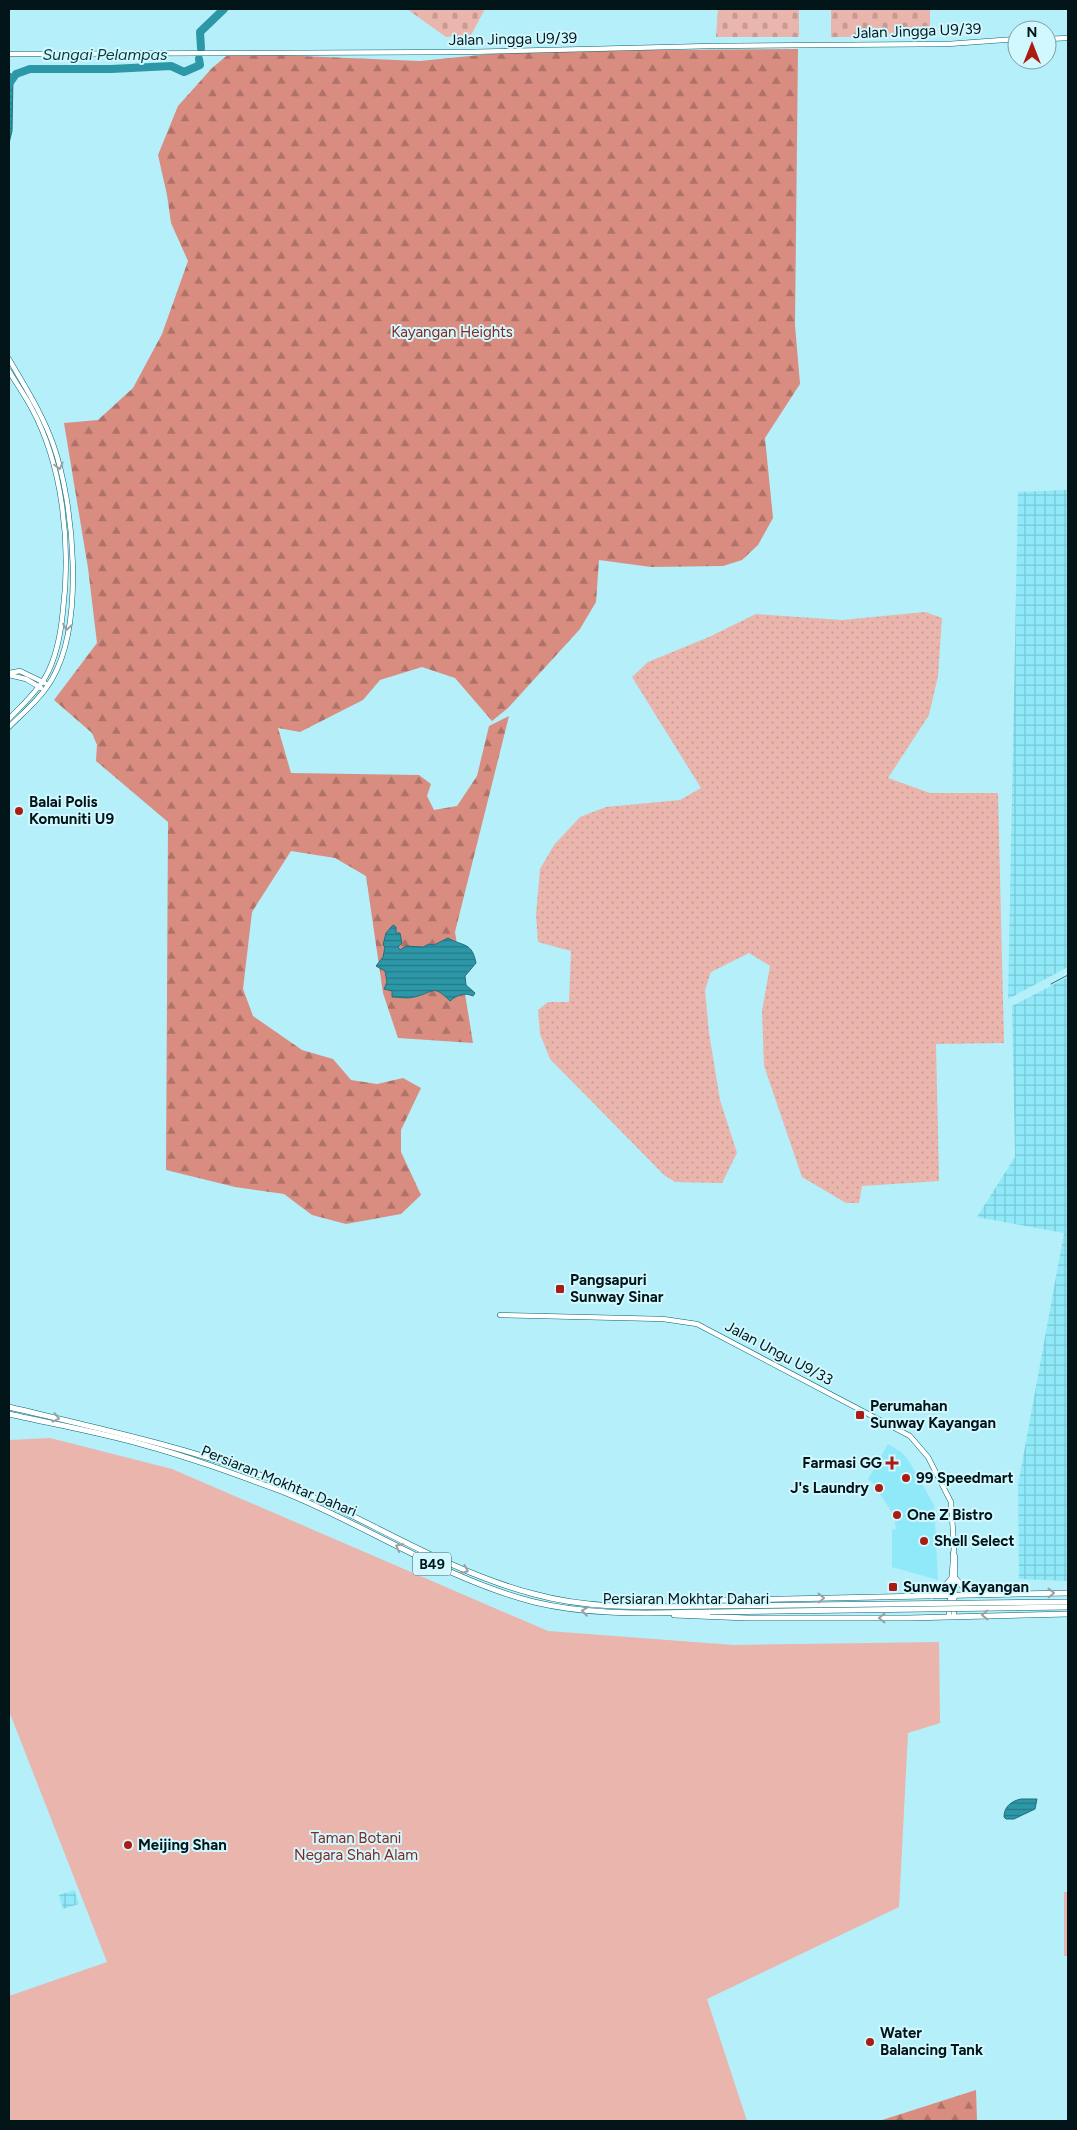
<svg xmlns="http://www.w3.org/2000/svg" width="1077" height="2130" viewBox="0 0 1077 2130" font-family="Figtree,sans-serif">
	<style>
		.built { fill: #90e9f8 }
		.industrial { fill: url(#industrial-grid) }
		.grass { fill: url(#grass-dots) }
		.forest { fill: url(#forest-firs) }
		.cemetery { fill: url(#cemetery-stones) }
		.park { fill: #eab5ac }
		.water { fill: url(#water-rules); stroke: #1f707c }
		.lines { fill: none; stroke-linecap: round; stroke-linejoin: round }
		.stream { stroke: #1f707c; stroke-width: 1 }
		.river { stroke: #2c97a7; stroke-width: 8 }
		.minor-casing { stroke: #036672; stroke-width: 5.5 }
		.major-casing { stroke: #036672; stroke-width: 6 }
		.minor { stroke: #fff; stroke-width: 4.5 }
		.major { stroke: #fff; stroke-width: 5 }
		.major-bridge-casing { stroke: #036672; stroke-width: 6; stroke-linecap: butt }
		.major-bridge { stroke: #fff; stroke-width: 5 }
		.oneway { stroke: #99a1a3 }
		.poi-dot { fill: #ac1b11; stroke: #d2f8ff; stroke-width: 2 }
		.labels { text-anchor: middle; stroke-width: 4; stroke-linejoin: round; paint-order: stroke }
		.shield { fill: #d2f8ff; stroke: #40595e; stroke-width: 1 }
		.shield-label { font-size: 14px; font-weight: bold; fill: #011519 }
		.street-label { font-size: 15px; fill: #011519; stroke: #d2f8ff }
		.park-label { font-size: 15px; fill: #83291f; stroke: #d2f8ff }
		.poi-label { font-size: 15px; font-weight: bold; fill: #011519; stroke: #d2f8ff; text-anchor: start }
		.water-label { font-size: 16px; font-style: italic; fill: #083940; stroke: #d2f8ff }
	</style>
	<defs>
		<pattern id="industrial-grid" width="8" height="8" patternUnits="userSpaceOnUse" patternTransform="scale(1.25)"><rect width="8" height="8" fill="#90e9f8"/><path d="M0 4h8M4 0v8" fill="none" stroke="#7ac7d4"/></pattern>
		<pattern id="grass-dots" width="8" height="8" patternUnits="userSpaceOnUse" patternTransform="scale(1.25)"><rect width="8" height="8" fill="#eab5ac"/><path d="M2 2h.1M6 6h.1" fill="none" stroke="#c79b93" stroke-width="1.8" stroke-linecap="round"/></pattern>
		<pattern id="forest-firs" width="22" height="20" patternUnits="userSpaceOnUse" patternTransform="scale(1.25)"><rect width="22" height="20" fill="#d98d80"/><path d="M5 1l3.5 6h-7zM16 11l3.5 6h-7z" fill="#ae7268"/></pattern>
		<pattern id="cemetery-stones" width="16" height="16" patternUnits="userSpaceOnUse" patternTransform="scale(1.25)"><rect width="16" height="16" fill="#eab5ac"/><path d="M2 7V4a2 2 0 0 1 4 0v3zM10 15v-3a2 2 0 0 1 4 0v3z" fill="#c79b93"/></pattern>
		<pattern id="water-rules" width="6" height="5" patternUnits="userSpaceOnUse" patternTransform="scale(1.25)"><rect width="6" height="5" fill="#2c97a7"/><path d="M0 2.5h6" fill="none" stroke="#237a87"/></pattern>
	</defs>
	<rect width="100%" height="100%" fill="#b5eff9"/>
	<!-- built -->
	<polygon class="built" points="888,1444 901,1452 909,1461 934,1505 938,1580 892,1567 892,1530 896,1529 894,1516 873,1483 868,1479"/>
	<!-- industrial -->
	<g class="industrial">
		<polygon points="1068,490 1068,967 1008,999 1018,492"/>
		<polygon points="1068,977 1068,1581 1019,1579 1018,1485 1064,1233 977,1217 1015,1157 1012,1006"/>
		<polygon points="74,1890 79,1904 63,1909 59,1895"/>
	</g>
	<!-- grass -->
	<polygon class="grass" points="925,612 942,618 938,676 929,715 888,778 930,793 998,793 1004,1043 936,1044 939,1181 862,1186 859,1203 846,1203 802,1177 764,1066 762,1011 770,966 749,953 711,972 705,990 709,1033 720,1100 737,1153 722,1183 675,1182 664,1175 550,1059 540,1034 538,1010 548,1002 569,1002 571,951 538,942 536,915 540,869 554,845 580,817 606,807 680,800 701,788 632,677 648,662 709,637 756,614 842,620"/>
	<!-- forest -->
	<g class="forest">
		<polygon points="798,49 795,325 800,384 765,438 773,518 758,545 742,560 723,566 651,567 599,560 596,602 580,629 508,708 492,721 455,678 422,667 380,680 363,700 300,732 278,728 291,773 419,775 431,784 427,796 434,810 457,806 477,776 489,726 509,716 455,932 473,1043 398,1038 383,993 366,876 335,858 291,851 252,912 243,989 253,1016 302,1050 333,1059 351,1080 377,1084 403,1078 421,1088 401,1130 401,1152 421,1195 401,1214 346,1224 312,1215 284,1194 235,1187 166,1170 168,822 96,761 97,745 92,733 54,700 97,643 88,568 64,423 98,420 133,388 162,334 188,261 171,223 167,195 158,155 178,106 212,68 230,53 420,61 519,51"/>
		<polygon points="976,2090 977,2121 879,2121"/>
	</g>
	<!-- cemetery -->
	<g class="cemetery">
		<polygon points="407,9 485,9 471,35 446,37"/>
		<polygon points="718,9 799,9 799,37 716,37"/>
		<rect x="831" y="9" width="99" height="28"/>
	</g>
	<!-- park -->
	<g class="park">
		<polygon points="50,1438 172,1469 548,1631 734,1645 939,1642 940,1723 908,1733 899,1907 707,1999 747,2121 9,2121 9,1996 107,1962 9,1711 9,1440"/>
		<rect x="1064" y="1892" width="4" height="64"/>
	</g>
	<!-- water -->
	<g class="water">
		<polygon points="9,72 13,76 12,131 9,143"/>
		<path d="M 393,925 L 396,927 L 396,933 L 400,933 L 402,943 L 398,947 L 400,950 L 406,946 L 423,947 L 429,944 L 434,945 L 448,938 C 464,947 472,942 476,963 L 465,976 L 466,985 L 475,993 L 473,996 C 464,992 457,995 450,1001 C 432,983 434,993 414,997 C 407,999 399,997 392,997 L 392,991 L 384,989 L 387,982 L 385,971 L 376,966 L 383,957 L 385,947 L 383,945 L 386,933 Z"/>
		<path d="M 1021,1799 L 1037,1799 L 1035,1809 L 1014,1819 L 1006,1819 L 1004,1817 C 1004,1807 1011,1801 1021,1799 Z"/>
	</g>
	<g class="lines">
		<!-- stream -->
		<polyline class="stream" points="1051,984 1068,975"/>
		<!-- river -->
		<g class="river">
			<polyline points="201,48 200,32 224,9"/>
			<polyline points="9,84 16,74 30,69 111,69 171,66 184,72 200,65 199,59"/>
		</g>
		<defs>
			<g id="minor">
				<polyline points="1047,39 1068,38"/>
				<polyline points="9,54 466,52 711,46 948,44 1017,39"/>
				<path d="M 9,359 C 25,387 42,413 53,444 C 74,503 85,623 52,679 C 41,698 24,712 9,727"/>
				<path d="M 9,371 C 16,383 24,394 31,407 C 63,465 71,545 63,610 C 61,632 57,656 46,676 C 37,692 22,705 9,719"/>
				<polyline points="9,673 20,671 45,683"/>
				<polyline points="9,675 26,679 41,688"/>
				<polyline points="500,1315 663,1319 697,1324 910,1436 928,1457 951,1502 954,1546 949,1616"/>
				<polyline points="953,1553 955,1556 954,1616"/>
			</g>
			<g id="major">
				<path d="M 9,1407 C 97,1428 186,1447 271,1479 C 360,1513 441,1570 534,1594 C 591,1610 652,1607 710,1606"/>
				<path d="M 9,1414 C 53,1424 98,1432 141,1444 C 189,1457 235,1474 281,1491 C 367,1525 444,1579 534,1602 C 592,1616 650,1613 710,1612"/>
				<polyline points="955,1578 967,1591 973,1593"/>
				<polyline points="932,1596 939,1593 951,1579"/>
				<polyline points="681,1604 694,1601 1068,1593"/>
				<polyline points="674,1615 747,1618 909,1618 1068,1614"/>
			</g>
		</defs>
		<!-- minor casing -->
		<use href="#minor" class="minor-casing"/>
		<!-- major casing -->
		<use href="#major" class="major-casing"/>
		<!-- minor -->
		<use href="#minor" class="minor"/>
		<!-- major -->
		<use href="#major" class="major"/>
		<defs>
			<g id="major-bridge">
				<polyline points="710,1606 1068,1602"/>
				<polyline points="710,1612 1068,1607"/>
			</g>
		</defs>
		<!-- major-bridge casing -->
		<use href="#major-bridge" class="major-bridge-casing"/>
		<!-- major-bridge -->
		<use href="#major-bridge" class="major-bridge"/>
	</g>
	<!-- one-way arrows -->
	<defs><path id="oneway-chevron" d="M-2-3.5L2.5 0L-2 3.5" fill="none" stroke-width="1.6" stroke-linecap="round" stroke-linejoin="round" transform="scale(1.25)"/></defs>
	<g class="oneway">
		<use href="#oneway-chevron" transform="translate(59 466) rotate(75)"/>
		<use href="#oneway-chevron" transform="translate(67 627) rotate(99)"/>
		<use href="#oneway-chevron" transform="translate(56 1418) rotate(13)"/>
		<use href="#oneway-chevron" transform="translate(399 1547) rotate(-152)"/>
		<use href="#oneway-chevron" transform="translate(465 1570) rotate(24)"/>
		<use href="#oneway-chevron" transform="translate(1051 1593) rotate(-1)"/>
		<use href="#oneway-chevron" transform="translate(821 1598) rotate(-1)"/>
		<use href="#oneway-chevron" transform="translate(585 1611) rotate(-172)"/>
		<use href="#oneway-chevron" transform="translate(985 1615) rotate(179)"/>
		<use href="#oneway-chevron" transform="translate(882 1618) rotate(-180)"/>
	</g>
	<!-- markers -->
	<g class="poi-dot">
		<circle cx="19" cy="811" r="5"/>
		<rect x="555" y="1284" width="10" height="10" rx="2.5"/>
		<rect x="855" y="1410" width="10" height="10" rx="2.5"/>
		<path d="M889.5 1455.5h5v5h5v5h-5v5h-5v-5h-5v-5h5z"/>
		<circle cx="906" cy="1478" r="5"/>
		<circle cx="879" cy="1488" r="5"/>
		<circle cx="897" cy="1515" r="5"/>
		<circle cx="924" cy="1541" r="5"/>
		<rect x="888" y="1582" width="10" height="10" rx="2.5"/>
		<circle cx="128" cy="1845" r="5"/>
		<circle cx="870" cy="2042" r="5"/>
	</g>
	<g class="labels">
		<!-- shield labels -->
		<rect class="shield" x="413" y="1552.5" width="38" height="23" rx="4"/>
		<g class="shield-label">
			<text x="432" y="1569">B49</text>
		</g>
		<!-- street labels -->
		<g class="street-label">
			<text transform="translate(917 31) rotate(-2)" y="5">Jalan Jingga U9/39</text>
			<text transform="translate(513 39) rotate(-1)" y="5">Jalan Jingga U9/39</text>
			<text transform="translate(779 1353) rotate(28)" y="5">Jalan Ungu U9/33</text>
			<text transform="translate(279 1481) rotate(22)" y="5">Persiaran Mokhtar Dahari</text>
			<text x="686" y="1604">Persiaran Mokhtar Dahari</text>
		</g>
		<!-- park labels -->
		<g class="park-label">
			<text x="452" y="337">Kayangan Heights</text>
			<text x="356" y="1843">Taman Botani<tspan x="356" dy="17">Negara Shah Alam</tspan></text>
		</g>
		<!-- poi labels -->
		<g class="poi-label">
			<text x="29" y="807">Balai Polis<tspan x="29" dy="17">Komuniti U9</tspan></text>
			<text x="570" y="1285">Pangsapuri<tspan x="570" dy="17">Sunway Sinar</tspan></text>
			<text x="870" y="1411">Perumahan<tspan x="870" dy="17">Sunway Kayangan</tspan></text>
			<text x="882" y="1468" text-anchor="end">Farmasi GG</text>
			<text x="916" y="1483">99 Speedmart</text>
			<text x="869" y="1493" text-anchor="end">J's Laundry</text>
			<text x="907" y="1520">One Z Bistro</text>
			<text x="934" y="1546">Shell Select</text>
			<text x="903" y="1592">Sunway Kayangan</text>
			<text x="138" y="1850">Meijing Shan</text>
			<text x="880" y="2038">Water<tspan x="880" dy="17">Balancing Tank</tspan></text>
		</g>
		<!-- water labels -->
		<g class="water-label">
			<text x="105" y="60">Sungai Pelampas</text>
		</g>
	</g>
	<!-- border -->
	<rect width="1077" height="2130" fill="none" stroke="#011519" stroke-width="20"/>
	<!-- north arrow -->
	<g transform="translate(1032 45)"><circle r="24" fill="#d2f8ff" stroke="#7e9da3"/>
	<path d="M0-4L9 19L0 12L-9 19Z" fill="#ac1b11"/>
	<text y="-8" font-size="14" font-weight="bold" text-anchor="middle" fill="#011519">N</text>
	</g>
</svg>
